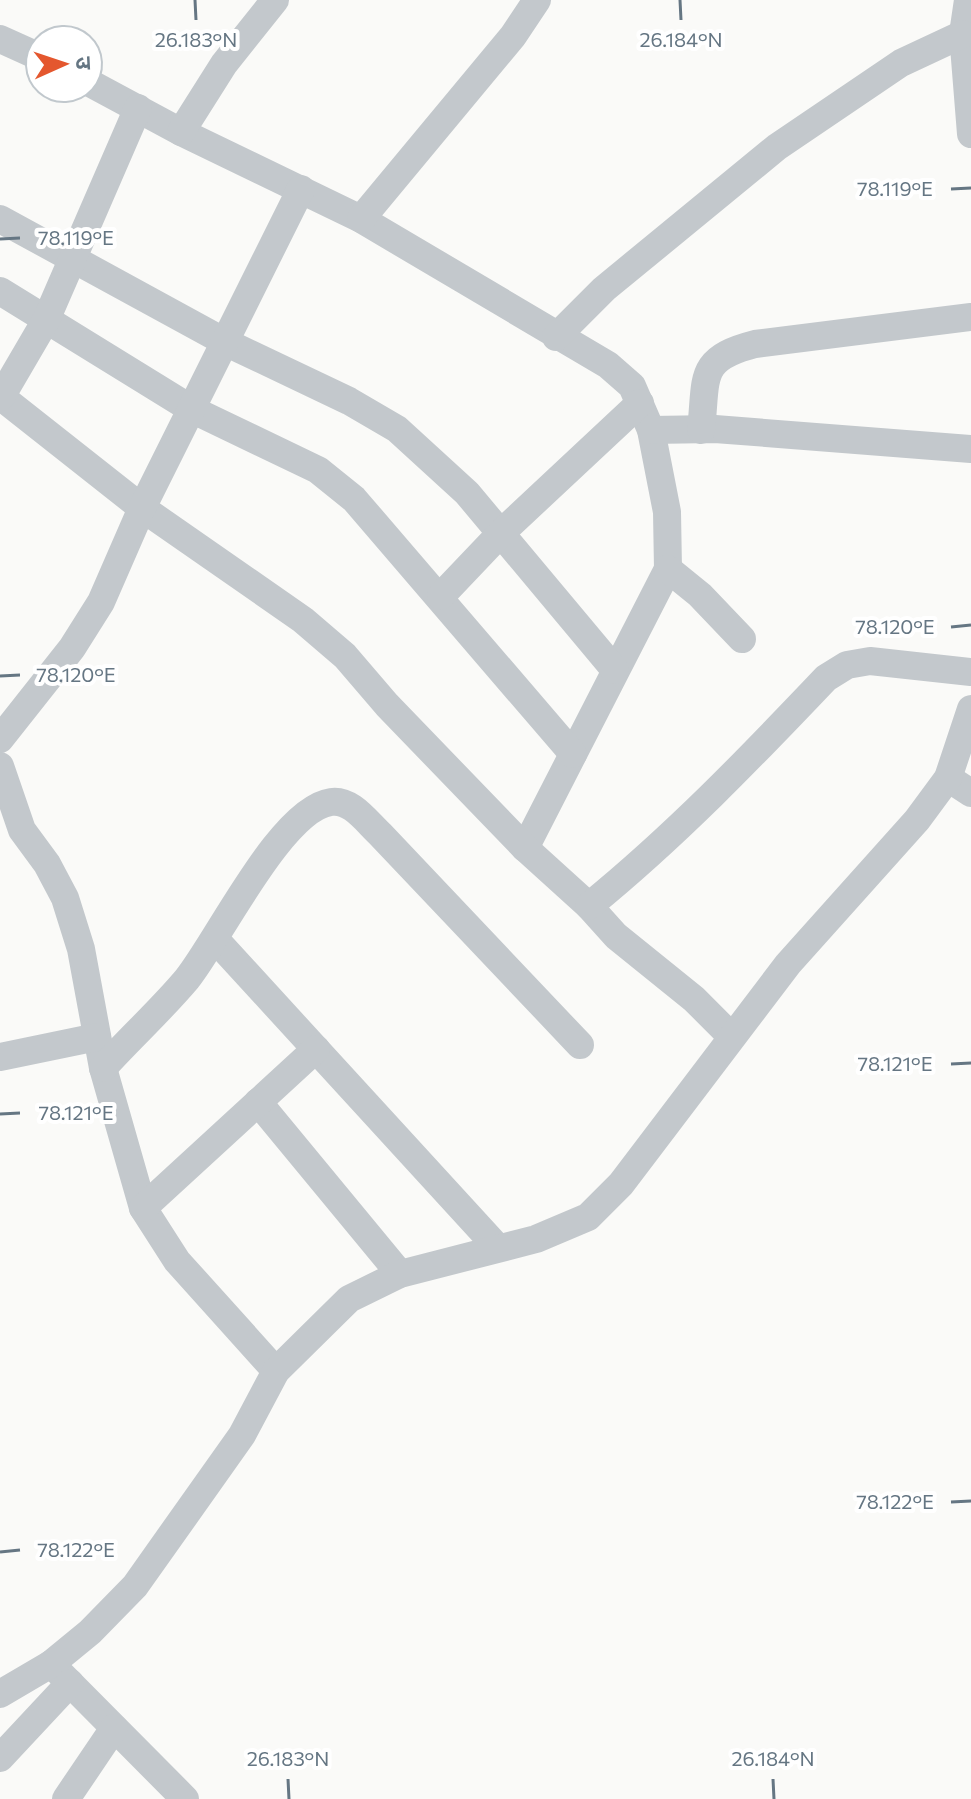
<svg xmlns="http://www.w3.org/2000/svg" width="971" height="1799" viewBox="0 0 971 1799" font-family="Commissioner,'Noto Sans Devanagari',sans-serif">
	<style>
		.lines { fill: none; stroke-linecap: round; stroke-linejoin: round }
		.street { stroke: #c3c8cc; stroke-width: 28 }
		.ticks { fill: none; stroke: #657683; stroke-width: 3 }
		.ticks-label { font-size: 20px; text-anchor: middle; fill: #657683; stroke: #fff; stroke-width: 8; stroke-linejoin: round; paint-order: stroke }
	</style>
	<rect width="100%" height="100%" fill="#fafaf8"/>
	<g class="lines">
		<!-- street -->
		<g class="street">
			<polyline points="968,0 963,34 971,134"/>
			<polyline points="0,39 40,57"/>
			<polyline points="88,82 181,132 361,219 608,365 632,386 651,430 667,512 668,569 525,848"/>
			<polyline points="181,132 224,64 275,0"/>
			<polyline points="0,219 227,343 349,401 397,429 467,493 615,670"/>
			<polyline points="361,219 513,36 537,0"/>
			<polyline points="0,291 193,410 318,470 354,499 573,754"/>
			<polyline points="556,337 604,289 777,147 901,63 963,34"/>
			<polyline points="0,396 142,508 303,620 345,656 387,705 525,848 589,906 616,936 694,999 731,1036"/>
			<polyline points="1,397 46,320 138,108"/>
			<polyline points="651,430 715,429 971,449"/>
			<path d="M 701,430 C 707,377 697,359 755,344 L 971,317"/>
			<polyline points="668,569 700,595 742,639"/>
			<polyline points="441,596 501,533 640,403"/>
			<polyline points="0,739 72,648 101,602 142,508 301,189"/>
			<polyline points="0,766 22,830 47,864 65,898 81,949 103,1068 143,1208 177,1261 276,1371"/>
			<polyline points="948,778 971,793"/>
			<path d="M 589,906 C 675,836 750,758 826,678 L 847,665 L 870,661 L 971,672"/>
			<polyline points="215,939 498,1248"/>
			<polyline points="0,1057 97,1037"/>
			<path d="M 103,1068 C 130,1038 161,1010 187,979 C 219,939 281,809 331,802 C 351,799 366,821 380,834 L 580,1045"/>
			<polyline points="258,1102 400,1274"/>
			<polyline points="143,1208 316,1049"/>
			<polyline points="51,1664 185,1799"/>
			<polyline points="0,1694 51,1664 90,1632 135,1586 242,1435 276,1371 349,1299 400,1274 536,1239 588,1217 621,1184 788,964 917,820 948,778 971,709"/>
			<polyline points="0,1758 70,1683"/>
			<polyline points="66,1799 114,1728"/>
		</g>
	</g>
	<!-- ticks -->
	<path class="ticks" d="M 195,0 L 196,20M 680,0 L 681,20M 951,189 L 971,188M 0,239 L 20,238M 951,627 L 971,625M 0,676 L 20,675M 951,1064 L 971,1063M 0,1114 L 20,1113M 951,1502 L 971,1501M 0,1552 L 20,1550M 288,1779 L 289,1799M 773,1779 L 774,1799"/>
	<g class="ticks-label">
		<text x="196" y="47">26.183°N</text>
		<text x="681" y="47">26.184°N</text>
		<text x="895" y="196">78.119°E</text>
		<text x="76" y="245">78.119°E</text>
		<text x="895" y="634">78.120°E</text>
		<text x="76" y="682">78.120°E</text>
		<text x="895" y="1071">78.121°E</text>
		<text x="76" y="1120">78.121°E</text>
		<text x="895" y="1509">78.122°E</text>
		<text x="76" y="1557">78.122°E</text>
		<text x="288" y="1766">26.183°N</text>
		<text x="773" y="1766">26.184°N</text>
	</g>
	<!-- north arrow -->
	<g transform="translate(64 64) rotate(87)"><circle r="38" fill="#ffffff" stroke="#c1c8cd" stroke-width="2"/>
	<path d="M0-6L14 30L0 20L-14 30Z" fill="#e4572e"/>
	<text y="-12" font-size="22" font-weight="bold" text-anchor="middle" fill="#657683">उ</text>
	</g>
</svg>
